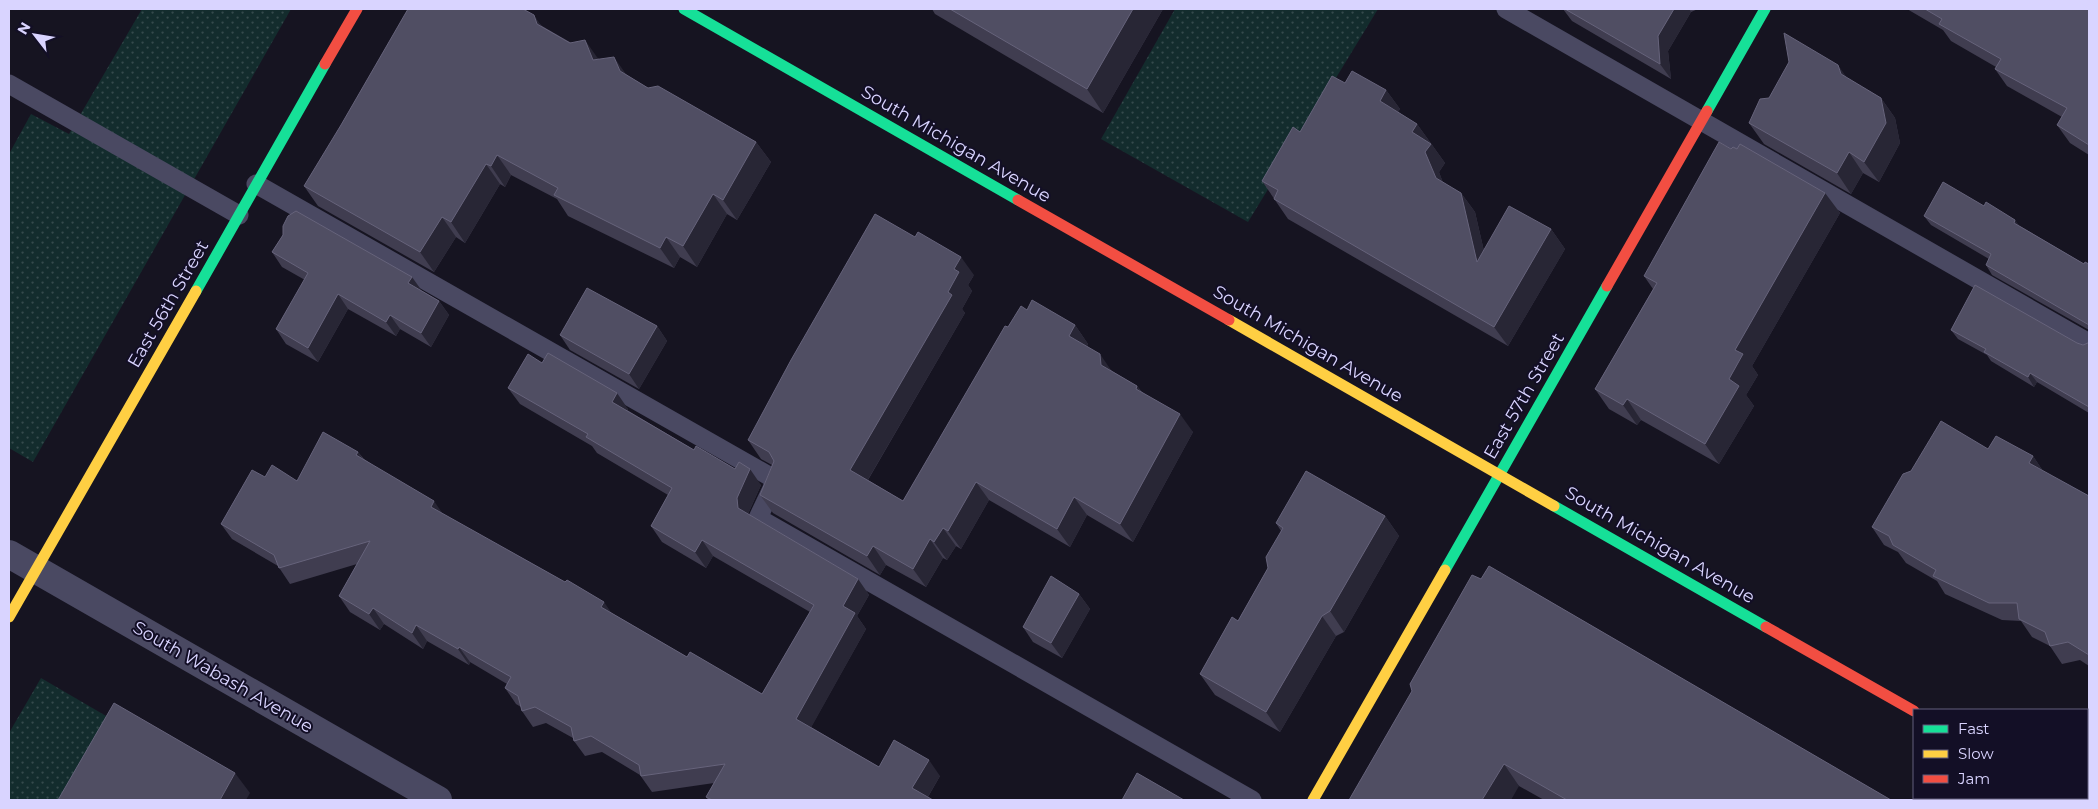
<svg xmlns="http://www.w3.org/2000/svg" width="2098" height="809" viewBox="0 0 2098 809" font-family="Montserrat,sans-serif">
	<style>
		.grass { fill: url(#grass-dots) }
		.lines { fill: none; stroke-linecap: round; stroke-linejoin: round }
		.lane { stroke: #4a4962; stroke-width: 19 }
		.street { stroke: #4a4962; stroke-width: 28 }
		.fast { stroke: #16e098; stroke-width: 11 }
		.slow { stroke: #ffcf43; stroke-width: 11 }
		.jam { stroke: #f24e42; stroke-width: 11 }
		.wall { fill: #403d50 }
		.shaded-wall { fill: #282635 }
		.building { fill: #504e63; stroke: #66637b }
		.labels { text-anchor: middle; stroke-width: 4; stroke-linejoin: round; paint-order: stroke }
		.street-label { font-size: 18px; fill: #d9d4ff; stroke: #130f26 }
	</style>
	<defs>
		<pattern id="grass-dots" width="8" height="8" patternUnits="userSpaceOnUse" patternTransform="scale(1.25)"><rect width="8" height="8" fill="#132c2d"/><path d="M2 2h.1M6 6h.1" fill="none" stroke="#354a4c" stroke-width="1.8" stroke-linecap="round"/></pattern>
	</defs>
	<rect width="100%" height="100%" fill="#161421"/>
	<!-- grass -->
	<g class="grass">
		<polygon points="142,9 291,9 33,462 9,448 9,154 31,114 69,134"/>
		<polygon points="1175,9 1378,9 1248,222 1101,139"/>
		<polygon points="41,678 113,720 66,800 9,800 9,733"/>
	</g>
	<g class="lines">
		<!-- lane -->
		<g class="lane">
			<polyline points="1506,9 2089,343"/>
			<polyline points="9,84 239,215"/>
			<polyline points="256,184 776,480 758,518 1252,800"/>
		</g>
		<!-- street -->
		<polyline class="street" points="9,554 438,800"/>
		<!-- fast -->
		<g class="fast">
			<polyline points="684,9 1018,200"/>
			<polyline points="1707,111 1765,9"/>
			<polyline points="196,291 325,64"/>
			<polyline points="1554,506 1766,627"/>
			<polyline points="1445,570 1607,286"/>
			<polyline points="2065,798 2069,800"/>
		</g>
		<!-- slow -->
		<g class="slow">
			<polyline points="1229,320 1554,506"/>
			<polyline points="9,617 196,291"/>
			<polyline points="1313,800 1445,570"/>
		</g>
		<!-- jam -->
		<g class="jam">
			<polyline points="325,64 357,9"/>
			<polyline points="1018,200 1229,320"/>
			<polyline points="1607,286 1707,111"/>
			<polyline points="1766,627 1914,711"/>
		</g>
	</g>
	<!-- wall -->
	<g class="wall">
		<polygon points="932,9 1163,9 1103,113 935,14"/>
		<polygon points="1563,9 1698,9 1691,12 1668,51 1671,79 1572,21"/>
		<polygon points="1907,9 2089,9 2089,155 2070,143 2057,125 2062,117 2007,86 1995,69 1996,67 1951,41 1943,30"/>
		<polygon points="525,10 542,26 627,75 648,88 756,142 771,162 737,220 727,214 697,267 680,257 674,268 568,216 557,199 511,175 505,187 500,184 465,243 456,237 434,272 318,206 304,186"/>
		<polygon points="1847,78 1881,98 1895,118 1900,143 1879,182 1863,173 1851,194 1764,144 1749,123 1769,98"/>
		<polygon points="1345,83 1386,90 1400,109 1398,112 1417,124 1445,163 1439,172 1443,183 1461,193 1475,212 1484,251 1551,229 1565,249 1508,346 1288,219 1262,181 1300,132"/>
		<polygon points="1731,149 1825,193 1840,213 1752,366 1758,375 1746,395 1754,406 1719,464 1641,420 1637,425 1609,409 1595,389 1653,289 1644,276"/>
		<polygon points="1924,216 2020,226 2084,264 2089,264 2089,330 1992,275 1986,265 1989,259 1931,225"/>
		<polygon points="283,235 422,291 439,301 449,315 431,347 400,329 396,336 348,309 318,362 286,344 276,329 305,280 282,267 272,252"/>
		<polygon points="974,275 968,285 972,291 962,309 965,313 868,480 903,501 1008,327 1027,310 1075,325 1088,344 1087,346 1112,371 1137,386 1142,392 1193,432 1133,542 1087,515 1070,547 989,500 961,549 956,546 947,560 943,558 926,587 886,565 880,575 773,513 760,495 772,465 761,459 748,440"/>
		<polygon points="657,326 667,341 639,389 570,350 560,335"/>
		<polygon points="1951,330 2083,345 2088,343 2089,341 2089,413 2037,382 2034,387 1991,361 1987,355 1958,339"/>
		<polygon points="542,363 628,409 627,410 694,450 761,485 748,514 858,579 869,595 857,616 866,629 811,727 879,767 940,776 928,797 933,800 708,800 706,797 714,783 652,792 640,775 602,752 585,756 574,741 573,738 546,723 533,727 522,711 521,707 516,704 505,688 507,684 470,662 469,665 427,641 423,649 384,624 380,630 350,612 339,596 357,564 290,584 278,566 232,539 221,524 265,477 297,481 358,452 364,459 444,515 687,657 762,694 810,612 713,556 706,568 662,542 651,526 668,495 597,453 592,446 520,404 508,388"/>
		<polygon points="1988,449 2033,456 2043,471 2089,496 2089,666 2080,660 2062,664 2050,646 2032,637 2021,621 2002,620 1945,594 1937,581 1906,563 1898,552 1884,545 1872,527"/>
		<polygon points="1385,516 1399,536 1344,632 1336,636 1280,732 1215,695 1200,674 1238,621 1268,568 1281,531 1276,523"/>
		<polygon points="1079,594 1090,609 1062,658 1033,642 1023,627"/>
		<polygon points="1412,691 1891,800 1544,800 1519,786"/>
	</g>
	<!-- shaded-wall -->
	<g class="shaded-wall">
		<polygon points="1133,9 1163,9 1103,113 1087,89"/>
		<polygon points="1674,9 1689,9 1691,12 1668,51 1671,79 1660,64 1658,36"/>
		<polygon points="534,15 548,36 537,24"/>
		<polygon points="585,40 599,60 593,60"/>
		<polygon points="614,57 628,77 620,71"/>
		<polygon points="1838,65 1852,85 1841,74"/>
		<polygon points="1386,90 1400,109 1393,121 1380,101"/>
		<polygon points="1881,98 1895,118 1900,143 1879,182 1864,162"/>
		<polygon points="1417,124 1445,163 1439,172 1449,198 1436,178 1412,132"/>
		<polygon points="756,142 771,162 737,220 723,200"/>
		<polygon points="1849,152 1863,173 1851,194 1837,173"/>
		<polygon points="497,155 511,175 505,187 491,166"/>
		<polygon points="486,164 500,184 465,243 451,222"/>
		<polygon points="1461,193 1475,212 1491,282 1477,262"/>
		<polygon points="1825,193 1840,213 1752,366 1758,375 1746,395 1754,406 1719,464 1705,444 1735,350"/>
		<polygon points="713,194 727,214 697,267 683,246"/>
		<polygon points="442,217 456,237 434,272 420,252"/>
		<polygon points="2015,220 2022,229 2014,223"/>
		<polygon points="1551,229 1565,249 1508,346 1494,327"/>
		<polygon points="666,237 680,257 674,268 660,248"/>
		<polygon points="961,257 974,275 968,285 972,291 962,309 965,313 863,488 850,470 948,292 954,269"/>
		<polygon points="412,277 422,291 408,283"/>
		<polygon points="338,294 348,309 318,362 308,348"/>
		<polygon points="439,301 449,315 431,347 421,333"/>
		<polygon points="390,315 400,329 396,336 386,322"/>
		<polygon points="1075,325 1088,344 1082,354 1069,336"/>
		<polygon points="657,326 667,341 639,389 629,374"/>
		<polygon points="1100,354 1113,373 1101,365"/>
		<polygon points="2030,373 2037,382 2034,387 2028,377"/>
		<polygon points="1137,386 1150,404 1136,389"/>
		<polygon points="617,393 628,409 623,417 612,402"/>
		<polygon points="1627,399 1641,420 1637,425 1623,405"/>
		<polygon points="1180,414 1193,432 1133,542 1120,524"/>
		<polygon points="358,452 369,468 356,455"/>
		<polygon points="2033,456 2045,474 2029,463"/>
		<polygon points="750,469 761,485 748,514 749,524 738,508 737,498"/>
		<polygon points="976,482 989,500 961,549 948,531"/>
		<polygon points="1074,497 1087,515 1070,547 1057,529"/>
		<polygon points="434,501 445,517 431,507"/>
		<polygon points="1385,516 1399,536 1344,632 1330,611"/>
		<polygon points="943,528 956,546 947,560 934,542"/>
		<polygon points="930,539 943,558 926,587 913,569"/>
		<polygon points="702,540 713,556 706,568 695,552"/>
		<polygon points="873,546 886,565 880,575 867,556"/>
		<polygon points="858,579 869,595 857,616 866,629 807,735 796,719 843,606"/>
		<polygon points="1079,594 1090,609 1062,658 1051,643"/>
		<polygon points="604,602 615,618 601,607"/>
		<polygon points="373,608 384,624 380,630 369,614"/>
		<polygon points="1322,616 1336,636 1280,732 1266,712"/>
		<polygon points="416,625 427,641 423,649 412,633"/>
		<polygon points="459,647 470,662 469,665 458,649"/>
		<polygon points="929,760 940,776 926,800 912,788"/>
		<polygon points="1504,764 1519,786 1511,800 1482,800"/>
		<polygon points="235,773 250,793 246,800 220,800"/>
	</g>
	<!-- building -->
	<g class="building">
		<polygon points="408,9 523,9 534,15 537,24 570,43 585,40 593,60 614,57 620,71 648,88 658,86 756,142 723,200 713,194 683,246 666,237 660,248 554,195 558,188 497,155 491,166 486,164 451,222 442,217 420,252 304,186 341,125"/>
		<polygon points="950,9 1133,9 1087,89"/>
		<polygon points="1565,9 1674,9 1658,36 1660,64"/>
		<polygon points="1925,9 2089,9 2089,145 2057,125 2067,108 1995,69 2001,59 1939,24 1942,19"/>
		<polygon points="1784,33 1838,65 1841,74 1881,98 1886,123 1864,162 1849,152 1837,173 1749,123 1760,99 1769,98 1789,62"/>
		<polygon points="1352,71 1386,90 1380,101 1417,124 1412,132 1431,144 1425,152 1436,178 1461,193 1477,262 1509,206 1551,229 1494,327 1274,199 1278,190 1262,181 1293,127 1300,132 1332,76 1345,83"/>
		<polygon points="1719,142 1731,149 1733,147 1737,149 1740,144 1825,193 1735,350 1743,354 1729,379 1739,386 1705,444 1627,399 1623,405 1595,389 1657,283 1644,276"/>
		<polygon points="1943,182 1984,206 1986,202 2015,220 2014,223 2084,264 2085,262 2089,264 2089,325 1986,265 1991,254 1924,216"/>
		<polygon points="296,211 412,277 408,283 439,301 421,333 390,315 386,322 338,294 308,348 276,329 308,273 272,252 283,235 283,226 288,216"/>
		<polygon points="875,214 915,237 918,232 961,257 954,269 959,272 948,292 952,295 850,470 903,501 1005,326 1008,327 1021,306 1027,310 1032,300 1075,325 1069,336 1100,354 1101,365 1137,386 1136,389 1180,414 1120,524 1074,497 1057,529 976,482 948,531 943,528 934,542 930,539 913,569 873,546 867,556 760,495 774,461 769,452 748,440 791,360"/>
		<polygon points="1975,285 2077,343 2083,345 2088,343 2089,341 2089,407 2030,373 2028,377 1984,352 1986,349 1951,330"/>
		<polygon points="587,288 657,326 629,374 560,335"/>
		<polygon points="548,353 617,393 612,402 694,450 696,446 735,469 739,462 750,469 737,498 738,508 858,579 843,606 855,613 796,719 879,767 894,740 929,760 912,788 933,800 712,800 706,797 725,764 641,776 639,765 591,736 574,741 571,727 535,707 522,711 518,696 505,688 511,677 459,647 458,649 416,625 412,633 373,608 369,614 339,596 370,541 279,568 274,555 221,524 252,470 265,477 272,465 297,481 323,432 358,452 356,455 434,501 431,507 565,582 567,580 604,602 601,607 687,657 690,652 762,694 814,605 702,540 695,552 651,526 672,488 586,437 588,434 508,388 528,354 542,363"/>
		<polygon points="1941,421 1988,449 1996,436 2033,456 2029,463 2089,496 2089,655 2068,642 2050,646 2045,632 2019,619 2017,603 1989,603 1933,576 1936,570 1893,545 1889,536 1872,527 1903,474 1911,471"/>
		<polygon points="1306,471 1385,516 1330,611 1322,616 1266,712 1200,674 1232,617 1238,621 1268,568 1266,557 1283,528 1276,523"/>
		<polygon points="1489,566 1891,800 1567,800 1504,764 1482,800 1349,800 1412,691 1410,684 1472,575 1481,579"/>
		<polygon points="1051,576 1079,594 1051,643 1023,627"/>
		<polygon points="114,703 235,773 220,800 58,800"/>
		<polygon points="1137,773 1184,800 1122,800"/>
	</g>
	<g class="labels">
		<!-- street labels -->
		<g class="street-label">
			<text transform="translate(956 144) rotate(30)" y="6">South Michigan Avenue</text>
			<text transform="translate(168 304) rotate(-60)" y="6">East 56th Street</text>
			<text transform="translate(1308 344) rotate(30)" y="6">South Michigan Avenue</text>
			<text transform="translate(1524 396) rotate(-60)" y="6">East 57th Street</text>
			<text transform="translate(1660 545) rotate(30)" y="6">South Michigan Avenue</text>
			<text transform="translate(223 677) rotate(30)" y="6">South Wabash Avenue</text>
		</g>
	</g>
	<!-- border -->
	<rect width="2098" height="809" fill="none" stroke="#d9d4ff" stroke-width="20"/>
	<!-- legend -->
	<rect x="1913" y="709" width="175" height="90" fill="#130f26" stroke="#625e7d"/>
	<rect x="1923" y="725" width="25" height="8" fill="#16e098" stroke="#625e7d"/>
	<text x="1958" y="734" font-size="15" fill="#d9d4ff">Fast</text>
	<rect x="1923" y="750" width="25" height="8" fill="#ffcf43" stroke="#625e7d"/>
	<text x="1958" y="759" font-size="15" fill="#d9d4ff">Slow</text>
	<rect x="1923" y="775" width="25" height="8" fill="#f24e42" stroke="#625e7d"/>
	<text x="1958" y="784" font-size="15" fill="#d9d4ff">Jam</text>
	<!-- north arrow -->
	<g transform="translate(35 35) rotate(301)" stroke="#130f26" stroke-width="4" paint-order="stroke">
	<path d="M0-4L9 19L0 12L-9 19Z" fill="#d9d4ff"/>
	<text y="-8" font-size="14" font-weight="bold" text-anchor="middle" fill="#d9d4ff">N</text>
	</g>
</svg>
